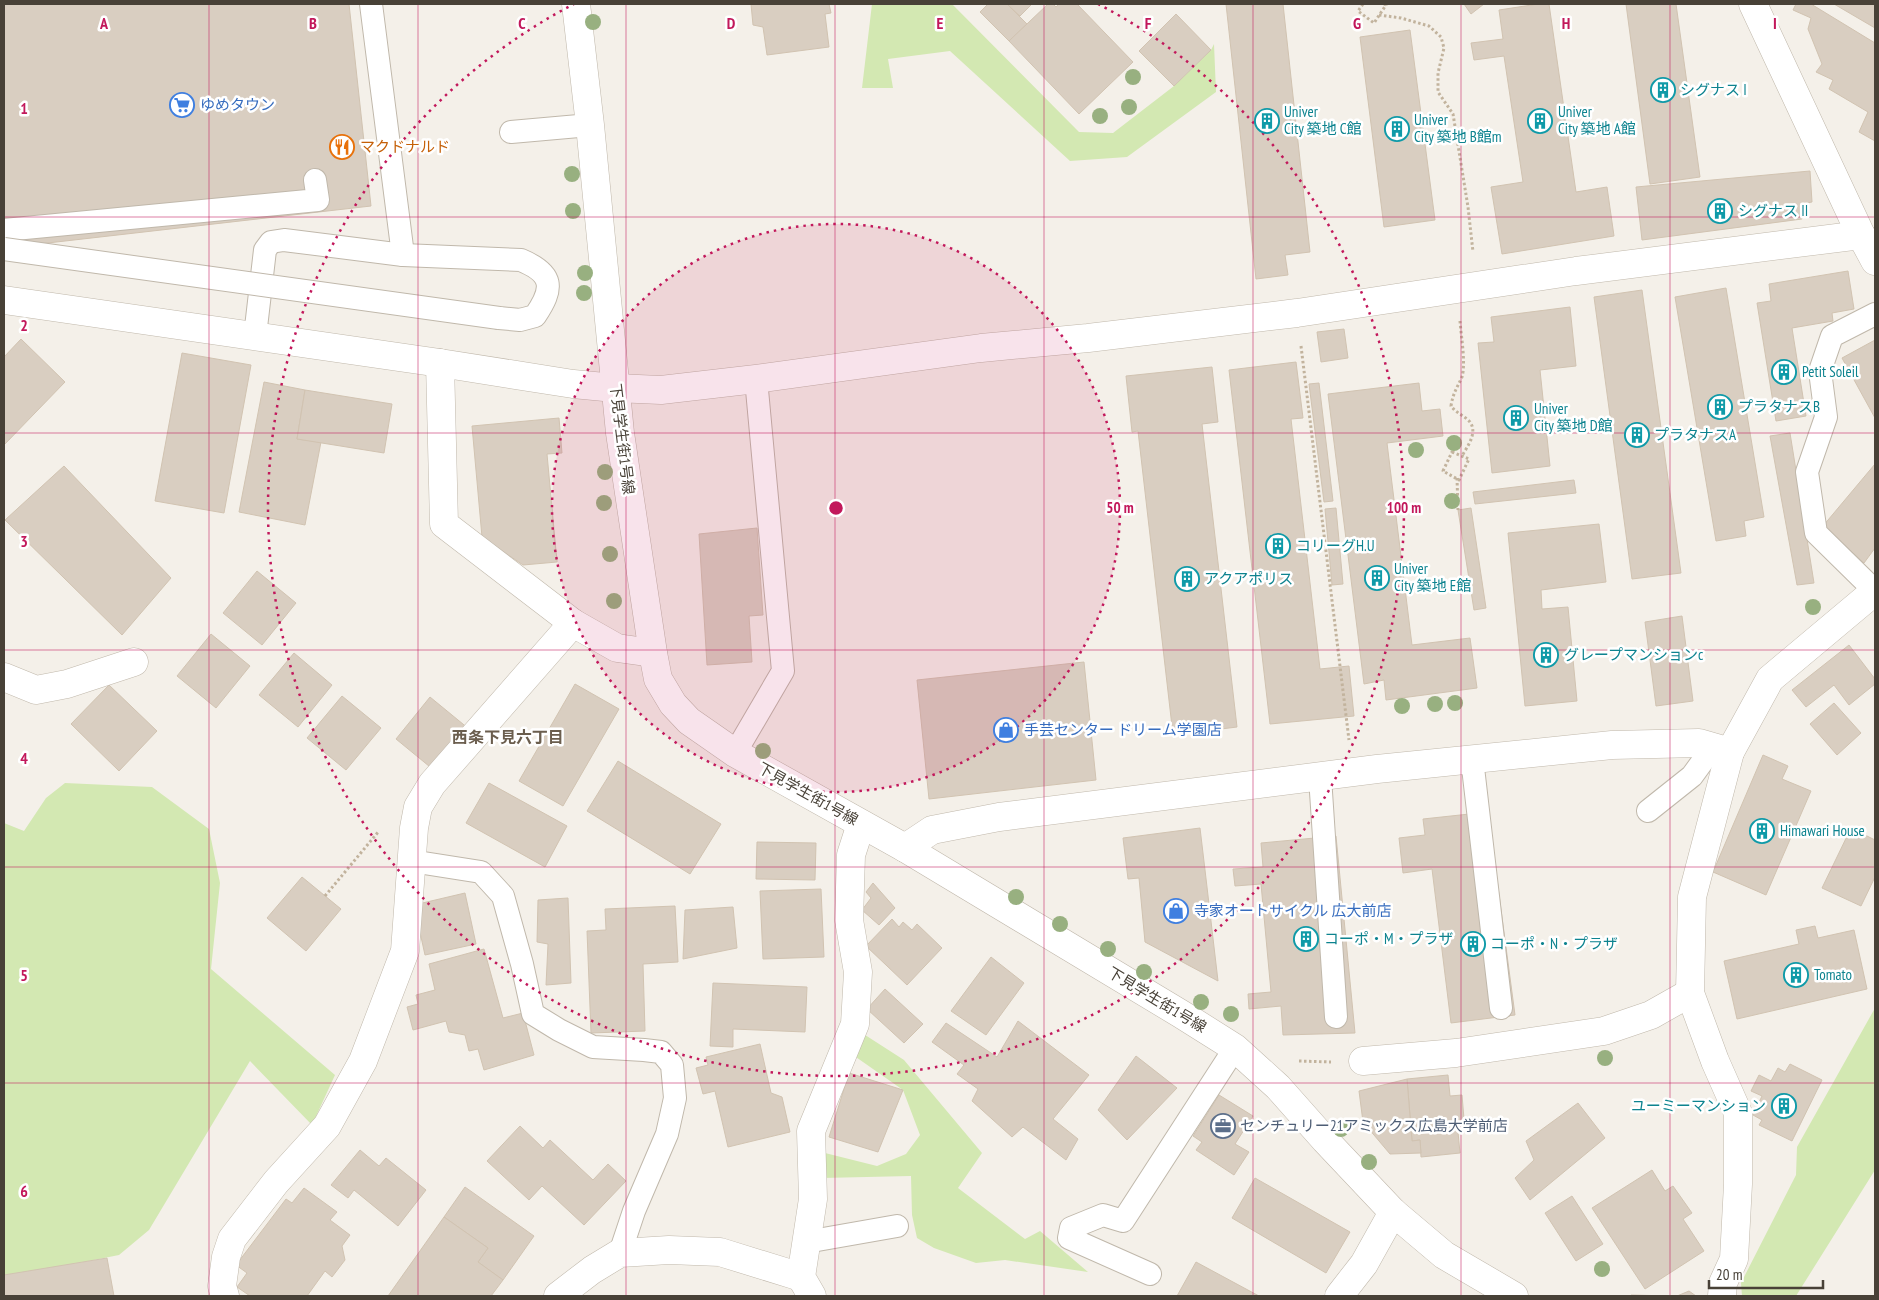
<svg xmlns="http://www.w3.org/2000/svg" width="1879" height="1300" viewBox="0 0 1879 1300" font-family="'PT Sans Narrow','Noto Sans JP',sans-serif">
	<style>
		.green { fill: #d3e8b2 }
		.building { fill: #d9cec1; stroke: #d1c3b1 }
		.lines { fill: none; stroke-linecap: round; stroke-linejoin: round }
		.service-casing { stroke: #c0b8ab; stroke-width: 24 }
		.minor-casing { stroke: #c0b8ab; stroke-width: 29 }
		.path { stroke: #c2b39d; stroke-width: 3; stroke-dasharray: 2.5 2.5; stroke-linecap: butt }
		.service { stroke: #fff; stroke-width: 22 }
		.minor { stroke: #fff; stroke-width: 28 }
		.service-bridge-casing { stroke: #c0b8ab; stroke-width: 24; stroke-linecap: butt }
		.service-bridge { stroke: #fff; stroke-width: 22 }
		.tree { fill: #98b080 }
		.grid { fill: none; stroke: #c2185b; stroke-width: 1; stroke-opacity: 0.55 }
		.ring { fill: none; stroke: #c2185b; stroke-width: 2.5; stroke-dasharray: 2.5 5 }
		.labels { text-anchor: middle; stroke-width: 5; stroke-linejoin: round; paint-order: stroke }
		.culture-label { font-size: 15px; fill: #0d838f; stroke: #fff; text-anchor: start }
		.shop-label { font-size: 15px; fill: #366cbe; stroke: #fff; text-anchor: start }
		.food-label { font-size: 15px; fill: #c56008; stroke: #fff; text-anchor: start }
		.street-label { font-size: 15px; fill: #484137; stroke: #fff }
		.service-label { font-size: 15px; fill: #4e5e75; stroke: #fff; text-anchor: start }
		.neighbourhood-label { font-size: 16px; font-weight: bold; fill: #6b5e4e; stroke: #fff }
		.grid-label { font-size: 16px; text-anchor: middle; font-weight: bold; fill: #c2185b; stroke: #fff; stroke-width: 5; stroke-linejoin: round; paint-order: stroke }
		.centre { fill: #c2185b; stroke: #fff; stroke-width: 2.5 }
		.ring-label { font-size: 15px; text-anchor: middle; font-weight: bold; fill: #c2185b; stroke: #fff; stroke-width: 5; stroke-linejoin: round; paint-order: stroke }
	</style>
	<rect width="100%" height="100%" fill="#f4f0e9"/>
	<!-- green -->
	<g class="green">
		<polygon points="872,4 952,4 1079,132 1113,133 1174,86 1211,50 1214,44 1216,92 1127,157 1070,161 950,51 888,59 893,88 862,88"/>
		<polygon points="65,783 152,787 209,829 220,883 211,969 335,1075 312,1125 250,1061 149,1230 119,1255 4,1278 4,823 24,831 46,798"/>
		<polygon points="1875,1008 1875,1170 1796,1296 1742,1296 1741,1283 1796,1175 1797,1147"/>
		<polygon points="862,1033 904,1060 982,1153 958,1188 1025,1239 1040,1231 1088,1272 1005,1260 976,1263 934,1248 917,1238 912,1215 911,1176 822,1178 821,1152 877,1166 906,1154 920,1135 903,1090 853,1055"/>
	</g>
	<!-- building -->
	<g class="building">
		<polygon points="4,4 349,4 371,206 4,248"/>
		<polygon points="751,4 829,4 831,13 825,14 829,47 767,55 763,27 753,25"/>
		<polygon points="988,4 1007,4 1027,24 1009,41 980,12"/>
		<polygon points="1007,4 1032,4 1020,16"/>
		<polygon points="1048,4 1053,4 1056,7 1059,4 1077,4 1133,62 1079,114 1009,41"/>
		<polygon points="1226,4 1283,4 1310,252 1285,255 1288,275 1256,279"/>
		<polygon points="1464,4 1484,4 1471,14"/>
		<polygon points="1538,4 1549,4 1576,192 1607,187 1614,236 1502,254 1491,187 1523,182 1504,56 1474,60 1471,43 1503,39 1499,10"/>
		<polygon points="1626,4 1676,4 1700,177 1650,184"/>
		<polygon points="1796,4 1811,4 1875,43 1875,141 1859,132 1868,112 1829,89 1833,80 1816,72 1822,64 1808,29 1811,18 1793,10"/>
		<polygon points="1834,4 1875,4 1875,28"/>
		<polygon points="1176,14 1211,50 1174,86 1139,51"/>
		<polygon points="1410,30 1435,220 1384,227 1360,37"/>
		<polygon points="1810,171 1812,202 1801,204 1802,219 1642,240 1636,187"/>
		<polygon points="1848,271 1854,309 1832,313 1833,321 1792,328 1806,416 1776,421 1757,303 1771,301 1769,284"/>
		<polygon points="1726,288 1764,517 1744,521 1746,536 1716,541 1675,297"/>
		<polygon points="1642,290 1681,573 1632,579 1594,297"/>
		<polygon points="1570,307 1576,366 1540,370 1550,466 1492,473 1478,343 1494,342 1491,317"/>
		<polygon points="1344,329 1348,358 1321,362 1317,332"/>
		<polygon points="21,339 65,382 4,445 4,357"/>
		<polygon points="1875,340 1875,418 1842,358"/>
		<polygon points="182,353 251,365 224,513 155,501"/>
		<polygon points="1296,362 1303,418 1291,419 1320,669 1349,666 1354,716 1270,724 1229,370"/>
		<polygon points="1212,367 1218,422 1202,424 1237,727 1173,735 1138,431 1132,432 1126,376"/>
		<polygon points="264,382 305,390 297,439 321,442 305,525 239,512"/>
		<polygon points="1319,383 1333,501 1324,502 1309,384"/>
		<polygon points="1419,383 1422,411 1440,409 1443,436 1387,443 1412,645 1470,638 1477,688 1386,700 1384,680 1364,684 1328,394"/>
		<polygon points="305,390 392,404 384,453 297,439"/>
		<polygon points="559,418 562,453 547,454 557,562 523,565 482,537 472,426"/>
		<polygon points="1790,433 1814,583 1797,585 1770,436"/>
		<polygon points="1875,464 1875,548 1864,563 1823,526"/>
		<polygon points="64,466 171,578 122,635 5,520"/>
		<polygon points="1574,480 1576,493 1475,504 1473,492"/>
		<polygon points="1336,508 1343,584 1332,585 1325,509"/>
		<polygon points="1471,508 1486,608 1474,610 1458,510"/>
		<polygon points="1599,524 1606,582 1541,590 1542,609 1568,607 1577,701 1525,706 1508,533"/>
		<polygon points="757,528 763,615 749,616 752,662 707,665 699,534"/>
		<polygon points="257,571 296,603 262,645 223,613"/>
		<polygon points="1682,616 1693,701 1656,706 1645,622"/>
		<polygon points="211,634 250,666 216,708 177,676"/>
		<polygon points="1849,645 1875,679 1875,684 1849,705 1834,685 1806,707 1792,690"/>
		<polygon points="294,653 332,685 298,727 259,695"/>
		<polygon points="1084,662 1096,780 929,799 917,680"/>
		<polygon points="575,684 619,709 563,806 519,781"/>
		<polygon points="109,685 157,731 119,771 71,724"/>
		<polygon points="342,696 381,728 346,770 307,738"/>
		<polygon points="430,697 469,729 435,771 396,739"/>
		<polygon points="1834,703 1861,733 1837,755 1810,724"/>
		<polygon points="1763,755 1788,766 1782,779 1811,791 1766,895 1713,872"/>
		<polygon points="618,761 721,824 690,874 587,811"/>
		<polygon points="489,783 567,826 545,867 466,823"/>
		<polygon points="1488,812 1515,1015 1451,1023 1432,869 1403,873 1399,838 1425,835 1423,819"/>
		<polygon points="1200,828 1205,870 1218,981 1145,942 1139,878 1128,879 1123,838"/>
		<polygon points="1851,828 1875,840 1875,877 1861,906 1822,888"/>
		<polygon points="1336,836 1355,1033 1283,1035 1281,1006 1249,1009 1248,994 1271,992 1261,884 1235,886 1233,869 1263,867 1261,843"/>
		<polygon points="757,842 816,843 815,880 756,879"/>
		<polygon points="302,877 341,909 306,951 267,918"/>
		<polygon points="873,883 895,908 879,925 862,910 871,898 866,892"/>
		<polygon points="821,889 824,957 763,959 760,891"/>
		<polygon points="465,893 476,944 425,955 414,905"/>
		<polygon points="568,898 571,983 546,985 548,944 537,942 538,900"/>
		<polygon points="675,906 678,962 643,964 645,1031 591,1033 587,931 606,930 605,909"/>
		<polygon points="733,907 737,948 683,959 685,910"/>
		<polygon points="892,919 899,927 903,922 912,930 917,924 942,948 907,985 866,946"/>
		<polygon points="1815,926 1818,938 1854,930 1867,989 1737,1019 1724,961 1799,944 1796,930"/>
		<polygon points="484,949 503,1018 523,1013 534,1055 484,1070 478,1049 469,1051 465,1035 449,1032 446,1021 413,1030 407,1007 418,1004 416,995 435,990 429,964"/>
		<polygon points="991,957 1024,983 986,1035 951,1011"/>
		<polygon points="713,983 807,987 805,1032 733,1029 733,1047 710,1046"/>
		<polygon points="885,989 923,1024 904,1043 867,1009"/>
		<polygon points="1018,1021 1089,1075 1053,1119 1078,1139 1066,1160 1023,1127 1012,1137 972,1101 978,1089 957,1074 964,1065 932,1042 946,1023 997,1057"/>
		<polygon points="760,1044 771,1093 782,1097 790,1132 728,1147 715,1091 703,1094 696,1068 708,1065 706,1057"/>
		<polygon points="1136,1056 1177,1088 1127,1140 1098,1110"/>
		<polygon points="1790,1064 1822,1080 1792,1141 1759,1125 1762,1120 1753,1115 1762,1096 1751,1091 1759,1075 1771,1081 1778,1068 1785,1072"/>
		<polygon points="849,1073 903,1090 878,1152 829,1137"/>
		<polygon points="1448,1075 1450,1096 1462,1095 1465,1131 1458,1132 1460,1153 1421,1157 1420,1140 1412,1141 1407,1079"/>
		<polygon points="1407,1079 1412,1141 1420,1140 1421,1153 1390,1154 1363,1122 1359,1091"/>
		<polygon points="1219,1095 1253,1116 1235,1144 1249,1152 1234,1175 1196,1150 1202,1142 1193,1136"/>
		<polygon points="1578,1103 1605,1138 1530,1200 1515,1178 1534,1160 1526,1141"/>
		<polygon points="520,1126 543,1148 550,1140 593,1180 608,1164 626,1181 584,1225 542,1186 529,1200 487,1161"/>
		<polygon points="360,1150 379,1166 386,1158 426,1190 398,1226 354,1190 348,1198 331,1185"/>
		<polygon points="1652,1170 1665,1191 1673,1186 1692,1213 1683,1219 1704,1251 1645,1289 1592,1208"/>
		<polygon points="1255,1178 1350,1232 1326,1273 1232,1218"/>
		<polygon points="465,1187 534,1236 503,1280 478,1262 488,1248 444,1217"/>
		<polygon points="304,1188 337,1212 330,1220 350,1235 342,1246 345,1260 332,1277 325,1271 307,1296 250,1296 237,1287 247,1273 236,1265 286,1199 292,1203"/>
		<polygon points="1572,1196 1603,1244 1576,1261 1545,1213"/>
		<polygon points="444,1217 488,1248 478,1262 503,1280 491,1296 388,1296"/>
		<polygon points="107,1258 114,1296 4,1296 4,1275"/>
		<polygon points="1196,1262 1259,1296 1177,1296"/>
		<polygon points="1689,1291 1696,1296 1677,1296"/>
		<polygon points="1631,1295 1671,1296 1630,1296"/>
	</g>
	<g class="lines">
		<defs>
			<g id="service">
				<polyline points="511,132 590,125"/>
				<polyline points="4,230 318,200 315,180"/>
				<path d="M 403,255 L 521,260 C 554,274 554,288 535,316 L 520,320 L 499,318"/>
				<polyline points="1875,314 1832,336 1820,371 1826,417 1807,472 1816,533 1875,591"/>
				<polyline points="255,336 265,250 271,242 284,240 403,255 371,4"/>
				<polyline points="735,753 783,671 756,379"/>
				<polyline points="1472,759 1501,1008"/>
				<polyline points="1320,777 1336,1017"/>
				<polyline points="1648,811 1692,776 1713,747"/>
				<polyline points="411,861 481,872 503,896 522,964 533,1014 559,1030 593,1047 644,1050 661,1052 672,1065 675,1098 667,1134 634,1211 620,1253"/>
				<polyline points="806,1242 897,1226"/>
				<polyline points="1150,1274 1069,1238 1071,1228 1103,1215 1123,1221 1235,1048"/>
			</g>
			<g id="minor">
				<polyline points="576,4 590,125 620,433 653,653 658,679 673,704 689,721 735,753 905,848 1181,1014 1235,1048 1278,1087 1325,1140 1393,1212 1444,1255 1514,1296"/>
				<polyline points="1753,4 1861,235 1875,261"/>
				<polyline points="4,300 440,363 573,384 615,388 661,390 756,379 981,348 1088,338 1297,313 1576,271 1861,235"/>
				<polyline points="440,363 444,524 573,623"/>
				<polyline points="4,677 36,690 67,684 134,662"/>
				<polyline points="905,848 932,830 999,817 1377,769 1612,745 1699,743 1730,752"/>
				<polyline points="1363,1061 1456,1053 1604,1031 1651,1015 1690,993"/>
				<polyline points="225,1296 222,1286 226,1257 232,1239 276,1182 327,1126 363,1061 405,951 414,828 418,807 432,784 573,623 617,648 653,653"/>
				<polyline points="558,1296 592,1270 620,1253 669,1250 720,1252 801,1277"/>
				<polyline points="812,1296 801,1277 813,1199 811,1131 855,1024 858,972 849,920 851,855 861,824"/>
				<polyline points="1339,1296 1364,1264 1393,1212"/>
				<polyline points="1722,1296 1723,1283 1734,1259 1738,1184 1738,1113 1715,1061 1690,993 1692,897 1730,752 1770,679 1875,591"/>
			</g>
		</defs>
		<!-- service casing -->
		<use href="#service" class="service-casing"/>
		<!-- minor casing -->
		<use href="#minor" class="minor-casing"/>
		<!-- path -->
		<g class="path">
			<polyline points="1363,4 1358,11 1374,23 1386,5 1384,4"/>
			<polyline points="1379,15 1401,18 1429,26 1441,37 1444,48 1438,73 1438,92 1453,114 1468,207 1473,252"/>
			<path d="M 1460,321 C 1461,336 1466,363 1462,377 C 1457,388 1453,393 1451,406 C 1456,413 1465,416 1470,422 C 1478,433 1467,447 1462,456"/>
			<polyline points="1301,346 1349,740"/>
			<polygon points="1452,452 1469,459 1459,480 1443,471"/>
			<polyline points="1457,478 1458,510"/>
			<polyline points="325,896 379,831"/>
			<polyline points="1299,1061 1331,1062"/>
		</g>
		<!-- service -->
		<use href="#service" class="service"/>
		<!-- minor -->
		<use href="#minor" class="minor"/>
		<defs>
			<polyline id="service-bridge" points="4,249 499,318"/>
		</defs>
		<!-- service-bridge casing -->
		<use href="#service-bridge" class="service-bridge-casing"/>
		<!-- service-bridge -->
		<use href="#service-bridge" class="service-bridge"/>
	</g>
	<!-- trees -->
	<g class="tree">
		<circle cx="593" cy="22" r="8"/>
		<circle cx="1133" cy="77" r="8"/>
		<circle cx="1129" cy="107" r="8"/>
		<circle cx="1100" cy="116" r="8"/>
		<circle cx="572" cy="174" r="8"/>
		<circle cx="573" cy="211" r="8"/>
		<circle cx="585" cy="273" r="8"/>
		<circle cx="584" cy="293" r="8"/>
		<circle cx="1454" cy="443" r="8"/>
		<circle cx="1416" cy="450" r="8"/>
		<circle cx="605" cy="472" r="8"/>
		<circle cx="1452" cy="501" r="8"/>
		<circle cx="604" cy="503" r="8"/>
		<circle cx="610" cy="554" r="8"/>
		<circle cx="614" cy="601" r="8"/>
		<circle cx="1813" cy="607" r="8"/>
		<circle cx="1455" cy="703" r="8"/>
		<circle cx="1435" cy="704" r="8"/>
		<circle cx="1402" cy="706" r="8"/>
		<circle cx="763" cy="751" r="8"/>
		<circle cx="1016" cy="897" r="8"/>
		<circle cx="1060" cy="924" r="8"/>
		<circle cx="1108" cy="949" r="8"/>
		<circle cx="1144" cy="972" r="8"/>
		<circle cx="1201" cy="1002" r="8"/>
		<circle cx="1231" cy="1014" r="8"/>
		<circle cx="1605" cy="1058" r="8"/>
		<circle cx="1341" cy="1129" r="8"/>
		<circle cx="1369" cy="1162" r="8"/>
		<circle cx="1602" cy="1269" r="8"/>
	</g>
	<!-- grid -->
	<path class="grid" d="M 209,4 L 209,1296M 418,4 L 418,1296M 626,4 L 626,1296M 835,4 L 835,1296M 1044,4 L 1044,1296M 1253,4 L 1253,1296M 1461,4 L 1461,1296M 1670,4 L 1670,1296M 4,217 L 1875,217M 4,433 L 1875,433M 4,650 L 1875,650M 4,867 L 1875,867M 4,1083 L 1875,1083"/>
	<!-- distance rings -->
	<circle cx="836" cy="508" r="284" fill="#c2185b" fill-opacity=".12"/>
	<g class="ring">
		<circle cx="836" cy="508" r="284"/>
		<path d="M1098 4A568 568 0 1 1 574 4"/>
	</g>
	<!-- icons -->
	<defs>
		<symbol id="building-ring" viewBox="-11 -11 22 22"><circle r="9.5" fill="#fff" stroke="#0f9aa8" stroke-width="1.5"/><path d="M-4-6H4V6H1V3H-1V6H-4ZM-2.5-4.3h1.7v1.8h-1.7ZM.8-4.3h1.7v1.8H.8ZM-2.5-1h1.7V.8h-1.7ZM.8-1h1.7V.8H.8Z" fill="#0f9aa8"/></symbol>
		<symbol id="supermarket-ring" viewBox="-11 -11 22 22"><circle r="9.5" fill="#fff" stroke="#3f7fe0" stroke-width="1.5"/><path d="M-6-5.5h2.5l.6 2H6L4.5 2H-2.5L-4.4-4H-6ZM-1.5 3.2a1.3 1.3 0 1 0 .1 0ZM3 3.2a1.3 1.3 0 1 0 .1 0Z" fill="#3f7fe0"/></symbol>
		<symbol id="restaurant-ring" viewBox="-11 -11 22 22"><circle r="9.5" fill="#fff" stroke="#e8710a" stroke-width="1.5"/><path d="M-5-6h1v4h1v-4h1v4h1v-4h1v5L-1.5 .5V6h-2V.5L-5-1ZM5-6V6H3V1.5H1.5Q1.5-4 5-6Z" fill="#e8710a"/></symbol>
		<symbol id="shop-ring" viewBox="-11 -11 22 22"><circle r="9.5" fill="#fff" stroke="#3f7fe0" stroke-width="1.5"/><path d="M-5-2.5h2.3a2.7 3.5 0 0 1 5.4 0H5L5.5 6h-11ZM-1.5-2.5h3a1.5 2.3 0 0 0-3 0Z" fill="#3f7fe0"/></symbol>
		<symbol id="office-ring" viewBox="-11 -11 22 22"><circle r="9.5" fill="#fff" stroke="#5c6f8a" stroke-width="1.5"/><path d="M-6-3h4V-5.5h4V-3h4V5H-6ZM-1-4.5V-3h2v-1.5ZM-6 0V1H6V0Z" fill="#5c6f8a"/></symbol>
	</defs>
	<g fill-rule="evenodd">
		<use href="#building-ring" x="1649" y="76" width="28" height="28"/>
		<use href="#supermarket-ring" x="168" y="91" width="28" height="28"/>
		<use href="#building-ring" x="1253" y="107" width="28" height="28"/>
		<use href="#building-ring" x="1526" y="107" width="28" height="28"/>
		<use href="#building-ring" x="1383" y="115" width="28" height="28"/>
		<use href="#restaurant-ring" x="328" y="133" width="28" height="28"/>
		<use href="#building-ring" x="1706" y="197" width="28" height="28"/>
		<use href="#building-ring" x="1770" y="358" width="28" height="28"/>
		<use href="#building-ring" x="1706" y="393" width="28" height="28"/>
		<use href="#building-ring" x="1502" y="404" width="28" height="28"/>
		<use href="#building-ring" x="1623" y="421" width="28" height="28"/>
		<use href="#building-ring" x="1264" y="532" width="28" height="28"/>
		<use href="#building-ring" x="1363" y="564" width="28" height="28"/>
		<use href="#building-ring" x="1173" y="565" width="28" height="28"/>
		<use href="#building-ring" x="1532" y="641" width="28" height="28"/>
		<use href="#shop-ring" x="992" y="716" width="28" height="28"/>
		<use href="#building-ring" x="1748" y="817" width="28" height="28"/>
		<use href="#shop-ring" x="1162" y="897" width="28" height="28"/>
		<use href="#building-ring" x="1292" y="925" width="28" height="28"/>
		<use href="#building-ring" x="1459" y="930" width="28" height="28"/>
		<use href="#building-ring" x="1782" y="961" width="28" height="28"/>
		<use href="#building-ring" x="1770" y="1092" width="28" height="28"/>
		<use href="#office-ring" x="1209" y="1112" width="28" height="28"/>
	</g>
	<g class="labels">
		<!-- culture labels -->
		<g class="culture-label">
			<text x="1680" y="95">シグナス I</text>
			<text x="1284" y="117">Univer<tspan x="1284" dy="17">City 築地 C館</tspan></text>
			<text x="1558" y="117">Univer<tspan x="1558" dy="17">City 築地 A館</tspan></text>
			<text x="1414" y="125">Univer<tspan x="1414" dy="17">City 築地 B館m</tspan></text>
			<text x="1738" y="216">シグナス II</text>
			<text x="1802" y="377">Petit Soleil</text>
			<text x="1738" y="412">プラタナスB</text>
			<text x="1534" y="414">Univer<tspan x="1534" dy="17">City 築地 D館</tspan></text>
			<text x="1654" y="440">プラタナスA</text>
			<text x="1296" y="551">コリーグH.U</text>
			<text x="1394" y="574">Univer<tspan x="1394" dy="17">City 築地 E館</tspan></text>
			<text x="1204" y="584">アクアポリス</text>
			<text x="1564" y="660">グレープマンションc</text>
			<text x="1780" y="836">Himawari House</text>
			<text x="1324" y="944">コーポ・M・プラザ</text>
			<text x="1490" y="949">コーポ・N・プラザ</text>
			<text x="1814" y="980">Tomato</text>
			<text x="1766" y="1111" text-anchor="end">ユーミーマンション</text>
		</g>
		<!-- shop labels -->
		<g class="shop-label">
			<text x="200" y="110">ゆめタウン</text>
			<text x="1024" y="735">手芸センター ドリーム学園店</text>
			<text x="1194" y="916">寺家オートサイクル 広大前店</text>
		</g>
		<!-- food labels -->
		<g class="food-label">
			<text x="360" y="152">マクドナルド</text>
		</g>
		<!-- street labels -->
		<g class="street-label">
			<text transform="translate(622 439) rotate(83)" y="5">下見学生街1号線</text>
			<text transform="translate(808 794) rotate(29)" y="5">下見学生街1号線</text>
			<text transform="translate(1157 1000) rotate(31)" y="5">下見学生街1号線</text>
		</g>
		<!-- service labels -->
		<g class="service-label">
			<text x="1240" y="1131">センチュリー21アミックス広島大学前店</text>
		</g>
		<!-- neighbourhood labels -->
		<g class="neighbourhood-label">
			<text x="508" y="743">西条下見六丁目</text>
		</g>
	</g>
	<g class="grid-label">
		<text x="104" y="29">A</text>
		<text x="313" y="29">B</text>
		<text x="522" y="29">C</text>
		<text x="731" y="29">D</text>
		<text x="940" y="29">E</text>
		<text x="1148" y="29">F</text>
		<text x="1357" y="29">G</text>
		<text x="1566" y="29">H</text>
		<text x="1775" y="29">I</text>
		<text x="24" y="114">1</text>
		<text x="24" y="331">2</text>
		<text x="24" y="547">3</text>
		<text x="24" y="764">4</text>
		<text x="24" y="981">5</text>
		<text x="24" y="1197">6</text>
	</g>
	<circle cx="836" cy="508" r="8" class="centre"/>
	<g class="ring-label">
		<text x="1120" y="513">50 m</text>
		<text x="1404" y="513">100 m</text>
	</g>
	<!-- border -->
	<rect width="1879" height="1300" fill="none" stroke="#484137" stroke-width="10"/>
	<!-- scale -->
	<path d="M1709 1280v8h114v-8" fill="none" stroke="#484137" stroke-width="2.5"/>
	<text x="1716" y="1280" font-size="15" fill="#484137" stroke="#ffffff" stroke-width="4" paint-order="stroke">20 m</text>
</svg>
